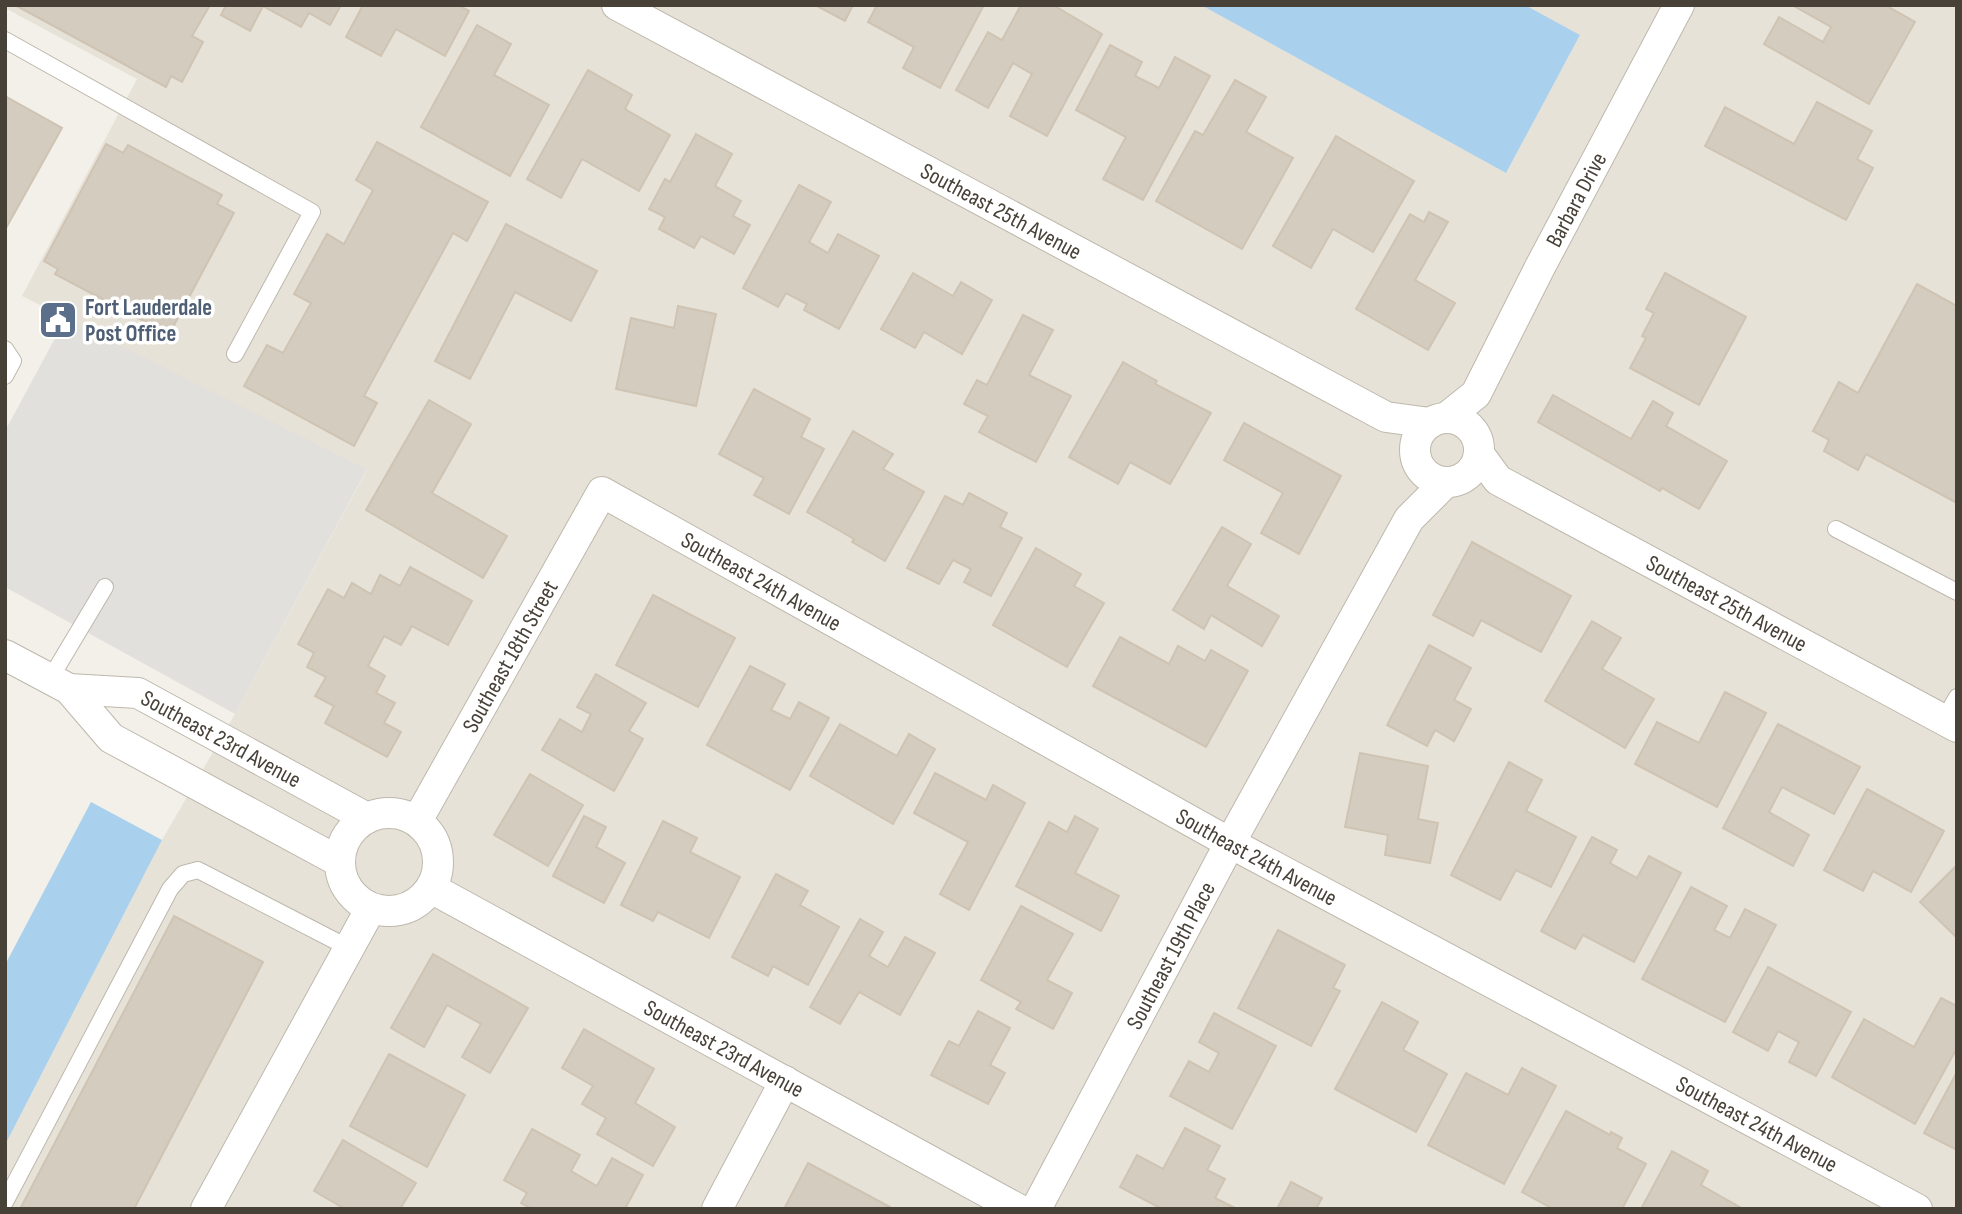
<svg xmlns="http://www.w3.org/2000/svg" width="1962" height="1214" viewBox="0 0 1962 1214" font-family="'Sofia Sans Condensed',sans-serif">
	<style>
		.residential { fill: #e7e2d7 }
		.parking { fill: #e2e0dd }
		.water { fill: #a9d0ec }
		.building { fill: #d4ccbf; stroke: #cfc4b3; stroke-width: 2 }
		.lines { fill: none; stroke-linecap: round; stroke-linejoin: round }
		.service-casing { stroke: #beb8ac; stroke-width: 18 }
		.minor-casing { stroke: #beb8ac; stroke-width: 32 }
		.service { stroke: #fff; stroke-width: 16 }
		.minor { stroke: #fff; stroke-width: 30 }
		.labels { text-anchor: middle; stroke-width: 7; stroke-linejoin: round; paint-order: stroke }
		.street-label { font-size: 23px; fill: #474138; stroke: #fff }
		.service-label { font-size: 23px; font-weight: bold; fill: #4e5e75; stroke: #fff; text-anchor: start }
	</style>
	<rect width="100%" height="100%" fill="#f3f0e9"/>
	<!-- residential -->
	<polygon class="residential" points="5,5 1201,5 1506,173 1580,35 1525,5 1957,5 1957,1209 5,1209 5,1145 162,840 235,714 367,470 22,296 137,79 5,8"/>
	<!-- parking -->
	<polygon class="parking" points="66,318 367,469 235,714 5,587 5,431"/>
	<!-- water -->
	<g class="water">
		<polygon points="1201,5 1525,5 1580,35 1506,173"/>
		<polygon points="91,802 162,840 5,1145 5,965"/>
	</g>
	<!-- building -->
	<g class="building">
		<polygon points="15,5 210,5 192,36 203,42 182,82 171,76 166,87"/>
		<polygon points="226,5 341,5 330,25 309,13 301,27 263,6 250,31 221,15"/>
		<polygon points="363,5 458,5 469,11 445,56 396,29 381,56 346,37"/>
		<polygon points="815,5 853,5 845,21"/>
		<polygon points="877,5 984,5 940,88 903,68 914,47 868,22"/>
		<polygon points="1021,5 1053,5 1102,34 1047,136 1010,116 1032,74 1013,63 988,108 956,90 988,32 1002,40"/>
		<polygon points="1792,5 1885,5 1915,22 1869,104 1764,44 1779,17 1823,42 1831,27"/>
		<polygon points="477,25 511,44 494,75 549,105 510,176 421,127"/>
		<polygon points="1110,45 1142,62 1135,76 1159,88 1175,57 1210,76 1143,200 1103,179 1126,137 1076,110"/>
		<polygon points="588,70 632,95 625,109 670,135 639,191 582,159 561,198 527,179"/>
		<polygon points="1235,80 1266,97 1246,132 1293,158 1242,249 1156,201 1195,131 1203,135"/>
		<polygon points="5,96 62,128 5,230"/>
		<polygon points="1817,102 1872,131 1857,159 1873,168 1846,220 1705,146 1725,107 1794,144"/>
		<polygon points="696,134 732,154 715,186 741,201 733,216 750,225 734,254 701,236 694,248 659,229 665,217 649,209 665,179 670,182"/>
		<polygon points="1336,136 1414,181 1373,252 1333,229 1311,268 1273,246"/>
		<polygon points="377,142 488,202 467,241 453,233 364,396 377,403 354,446 244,386 267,345 283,353 311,303 294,294 327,234 344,244 373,190 356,180"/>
		<polygon points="106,144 123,153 128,145 222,195 217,204 234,213 171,331 154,322 151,325 55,274 58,269 44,261"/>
		<polygon points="799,185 831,202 809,242 828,253 838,234 879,256 839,329 804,310 807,304 786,293 778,307 743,288"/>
		<polygon points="1429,212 1448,222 1415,280 1455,303 1428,350 1356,309 1410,214 1424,222"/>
		<polygon points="506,224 597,271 571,321 515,292 470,379 435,361"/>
		<polygon points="913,273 953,296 961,282 992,300 962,354 924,332 915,348 881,329"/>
		<polygon points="1665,273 1746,317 1699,405 1630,368 1646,338 1642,336 1654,313 1646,309"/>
		<polygon points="1917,284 1957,306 1957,503 1866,454 1858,470 1824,451 1829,440 1813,431 1839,382 1858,393"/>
		<polygon points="678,306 716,314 696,406 616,389 631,318 674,328"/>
		<polygon points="1023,315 1053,330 1029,375 1071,396 1036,462 979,432 988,416 964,404 977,380 987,385"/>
		<polygon points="1123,362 1157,381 1155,384 1211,413 1170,484 1130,462 1118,484 1069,457"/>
		<polygon points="754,389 810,419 801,437 824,449 789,514 754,495 764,478 719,454"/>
		<polygon points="1553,395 1631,439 1653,401 1673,413 1666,426 1727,461 1699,509 1662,488 1660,491 1538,422"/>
		<polygon points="429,400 471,424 432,493 507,536 483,578 366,510"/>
		<polygon points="1244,423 1341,476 1299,554 1261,533 1283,493 1224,460"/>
		<polygon points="853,431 893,454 883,469 924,492 885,561 852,542 854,539 807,512"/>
		<polygon points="969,493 1007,513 1000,527 1022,538 991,596 964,582 971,569 953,560 939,584 907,568 945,496 963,505"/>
		<polygon points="1222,527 1251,544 1227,586 1279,616 1262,646 1211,615 1204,629 1173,610"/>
		<polygon points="1472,542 1571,596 1541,652 1481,620 1473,636 1433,615"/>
		<polygon points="1036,548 1081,574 1074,586 1104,603 1067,667 993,625"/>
		<polygon points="410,567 472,601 448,645 412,626 401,645 384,636 368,666 385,676 376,693 395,703 384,723 401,732 387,757 325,723 334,706 315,696 326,677 307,667 314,653 298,644 328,589 344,598 352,583 371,594 380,575 400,586"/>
		<polygon points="653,595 735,638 698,707 616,665"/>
		<polygon points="1592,621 1621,638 1602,669 1654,699 1625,748 1545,701"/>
		<polygon points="1120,637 1169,664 1178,646 1205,661 1211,650 1248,671 1206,747 1093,686"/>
		<polygon points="1429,645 1471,668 1454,700 1471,709 1454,741 1435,730 1427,746 1387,725"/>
		<polygon points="750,666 785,684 771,710 790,719 799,702 829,718 790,790 707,745"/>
		<polygon points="596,674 646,703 629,731 643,739 614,791 542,750 560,719 582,732 591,714 577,707"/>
		<polygon points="1725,692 1766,713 1717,807 1635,764 1657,722 1699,743"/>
		<polygon points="840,724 897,756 909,734 935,749 893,824 810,776"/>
		<polygon points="1778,724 1860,767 1834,814 1782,787 1769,812 1809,835 1793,866 1723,828"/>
		<polygon points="1360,753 1428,766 1418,819 1438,823 1430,863 1385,855 1388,835 1345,827"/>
		<polygon points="1509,762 1542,780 1526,811 1576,837 1551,887 1516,870 1500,900 1451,875"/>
		<polygon points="935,773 986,800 993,785 1025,803 969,910 940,894 968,842 914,813"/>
		<polygon points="530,774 583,805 548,866 494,835"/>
		<polygon points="1867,789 1944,831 1911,892 1873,871 1863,891 1824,870"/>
		<polygon points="584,816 606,827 596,847 625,863 604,903 553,876"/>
		<polygon points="1075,816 1098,829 1075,873 1119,896 1101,931 1016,886 1049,822 1067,832"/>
		<polygon points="663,821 697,838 690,852 740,877 709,938 658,912 653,921 621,905"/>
		<polygon points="1592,837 1617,850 1610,863 1637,878 1649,856 1681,873 1634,962 1583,935 1575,949 1541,931"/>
		<polygon points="1957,865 1957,938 1920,902"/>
		<polygon points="776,874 808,891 800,905 839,927 808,985 773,966 768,976 732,957"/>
		<polygon points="1691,887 1727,906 1714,930 1730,938 1745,909 1776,925 1725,1022 1642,979"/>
		<polygon points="1021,906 1073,934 1047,980 1072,993 1053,1029 1016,1009 1021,1002 981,980"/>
		<polygon points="174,916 263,962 134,1209 20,1209"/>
		<polygon points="860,919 883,932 869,956 888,967 905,937 935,953 900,1015 859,992 840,1024 810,1007"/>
		<polygon points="1278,930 1345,965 1333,988 1340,991 1311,1046 1238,1008"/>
		<polygon points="433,954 528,1008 490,1073 462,1057 481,1024 447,1005 424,1047 391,1028"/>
		<polygon points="1768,967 1851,1012 1816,1076 1789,1062 1799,1042 1778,1031 1768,1051 1733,1032"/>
		<polygon points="1941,998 1957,1006 1957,1048 1915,1124 1832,1077 1864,1019 1914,1047"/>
		<polygon points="1382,1002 1418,1022 1403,1050 1447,1074 1416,1132 1335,1089"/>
		<polygon points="978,1011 1010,1028 990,1065 1005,1073 988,1104 931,1075 949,1041 959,1046"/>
		<polygon points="1214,1013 1276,1046 1232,1129 1170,1096 1189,1061 1209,1072 1219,1053 1199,1042"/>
		<polygon points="584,1029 654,1069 635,1103 675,1127 653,1166 597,1134 606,1118 582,1104 593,1086 562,1068"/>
		<polygon points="389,1054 465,1095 427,1167 350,1126"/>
		<polygon points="1522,1068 1556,1086 1504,1184 1428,1145 1466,1073 1508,1095"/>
		<polygon points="1957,1072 1957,1150 1924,1133"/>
		<polygon points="1566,1111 1610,1135 1611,1132 1622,1138 1617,1148 1646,1164 1622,1209 1553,1209 1522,1192"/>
		<polygon points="1185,1128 1220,1146 1207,1170 1225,1179 1215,1198 1237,1209 1162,1209 1120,1187 1137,1155 1163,1169"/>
		<polygon points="532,1129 580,1155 571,1171 597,1186 612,1158 643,1175 625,1209 532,1209 521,1203 527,1193 504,1180"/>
		<polygon points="343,1140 416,1183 400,1209 345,1209 314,1191"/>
		<polygon points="1672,1151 1708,1171 1701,1185 1743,1209 1641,1209"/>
		<polygon points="808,1163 890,1207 889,1209 784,1209"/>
		<polygon points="1291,1182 1322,1198 1316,1209 1277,1209"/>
	</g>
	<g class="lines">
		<defs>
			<g id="service">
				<polyline points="5,40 312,212 235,354"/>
				<polyline points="5,349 13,361 5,376"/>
				<polyline points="1836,529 1957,592"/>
				<polyline points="50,679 105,587"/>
				<polyline points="1944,720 1957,697"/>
				<polyline points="5,1202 170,889 183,874 198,870 349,948"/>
			</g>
			<g id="minor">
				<path id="s1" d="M 617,5 L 1386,417 L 1430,423"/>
				<path id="s2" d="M 1446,418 L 1476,394 L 1540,267 L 1679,5"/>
				<circle cx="1447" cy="450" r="32"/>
				<path id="s3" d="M 1479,454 L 1498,480 L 1957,727"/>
				<polyline points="5,655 69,689 111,738 340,862"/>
				<path id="s4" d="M 69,689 L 138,693 L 367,818"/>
				<circle cx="389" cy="862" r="49"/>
				<path id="s5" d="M 417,821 L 602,492 L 1230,843 L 1917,1209"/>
				<path id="s6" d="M 431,888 L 1018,1209"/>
				<polyline points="206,1209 371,908"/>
				<polyline points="717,1209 785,1081"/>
				<path id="s7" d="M 1036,1209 L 1230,843 L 1409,519 L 1446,482"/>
			</g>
		</defs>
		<!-- service casing -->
		<use href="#service" class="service-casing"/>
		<!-- minor casing -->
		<use href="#minor" class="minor-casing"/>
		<!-- service -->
		<use href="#service" class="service"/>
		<!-- minor -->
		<use href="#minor" class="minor"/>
	</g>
	<!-- icons -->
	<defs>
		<symbol id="civic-square" viewBox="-11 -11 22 22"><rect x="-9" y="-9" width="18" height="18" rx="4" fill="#5c6f8a" stroke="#fff"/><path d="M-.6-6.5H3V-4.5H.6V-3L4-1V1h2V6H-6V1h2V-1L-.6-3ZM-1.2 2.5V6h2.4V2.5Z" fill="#fff"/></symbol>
	</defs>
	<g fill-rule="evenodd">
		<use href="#civic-square" x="36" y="298" width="44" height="44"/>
	</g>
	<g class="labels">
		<!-- street labels -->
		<g class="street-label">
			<text dy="8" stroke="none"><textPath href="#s2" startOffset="257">Barbara Drive</textPath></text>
			<text dy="8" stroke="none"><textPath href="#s1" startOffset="436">Southeast 25th Avenue</textPath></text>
			<text dy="8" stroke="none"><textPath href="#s5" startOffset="560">Southeast 24th Avenue</textPath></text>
			<text dy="8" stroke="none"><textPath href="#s3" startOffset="292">Southeast 25th Avenue</textPath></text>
			<text dy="8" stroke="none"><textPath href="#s5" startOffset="189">Southeast 18th Street</textPath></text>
			<text dy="8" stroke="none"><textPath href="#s4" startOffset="164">Southeast 23rd Avenue</textPath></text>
			<text dy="8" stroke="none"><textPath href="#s5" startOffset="1127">Southeast 24th Avenue</textPath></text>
			<text dy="8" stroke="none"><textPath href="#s7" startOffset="287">Southeast 19th Place</textPath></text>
			<text dy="8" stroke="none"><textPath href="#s6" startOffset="334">Southeast 23rd Avenue</textPath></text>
			<text dy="8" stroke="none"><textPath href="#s5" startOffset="1694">Southeast 24th Avenue</textPath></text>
		</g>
		<!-- service labels -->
		<g class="service-label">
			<text x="85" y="315">Fort Lauderdale<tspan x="85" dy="26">Post Office</tspan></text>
		</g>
	</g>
	<!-- border -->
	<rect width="1962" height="1214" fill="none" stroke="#474138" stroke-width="14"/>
</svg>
